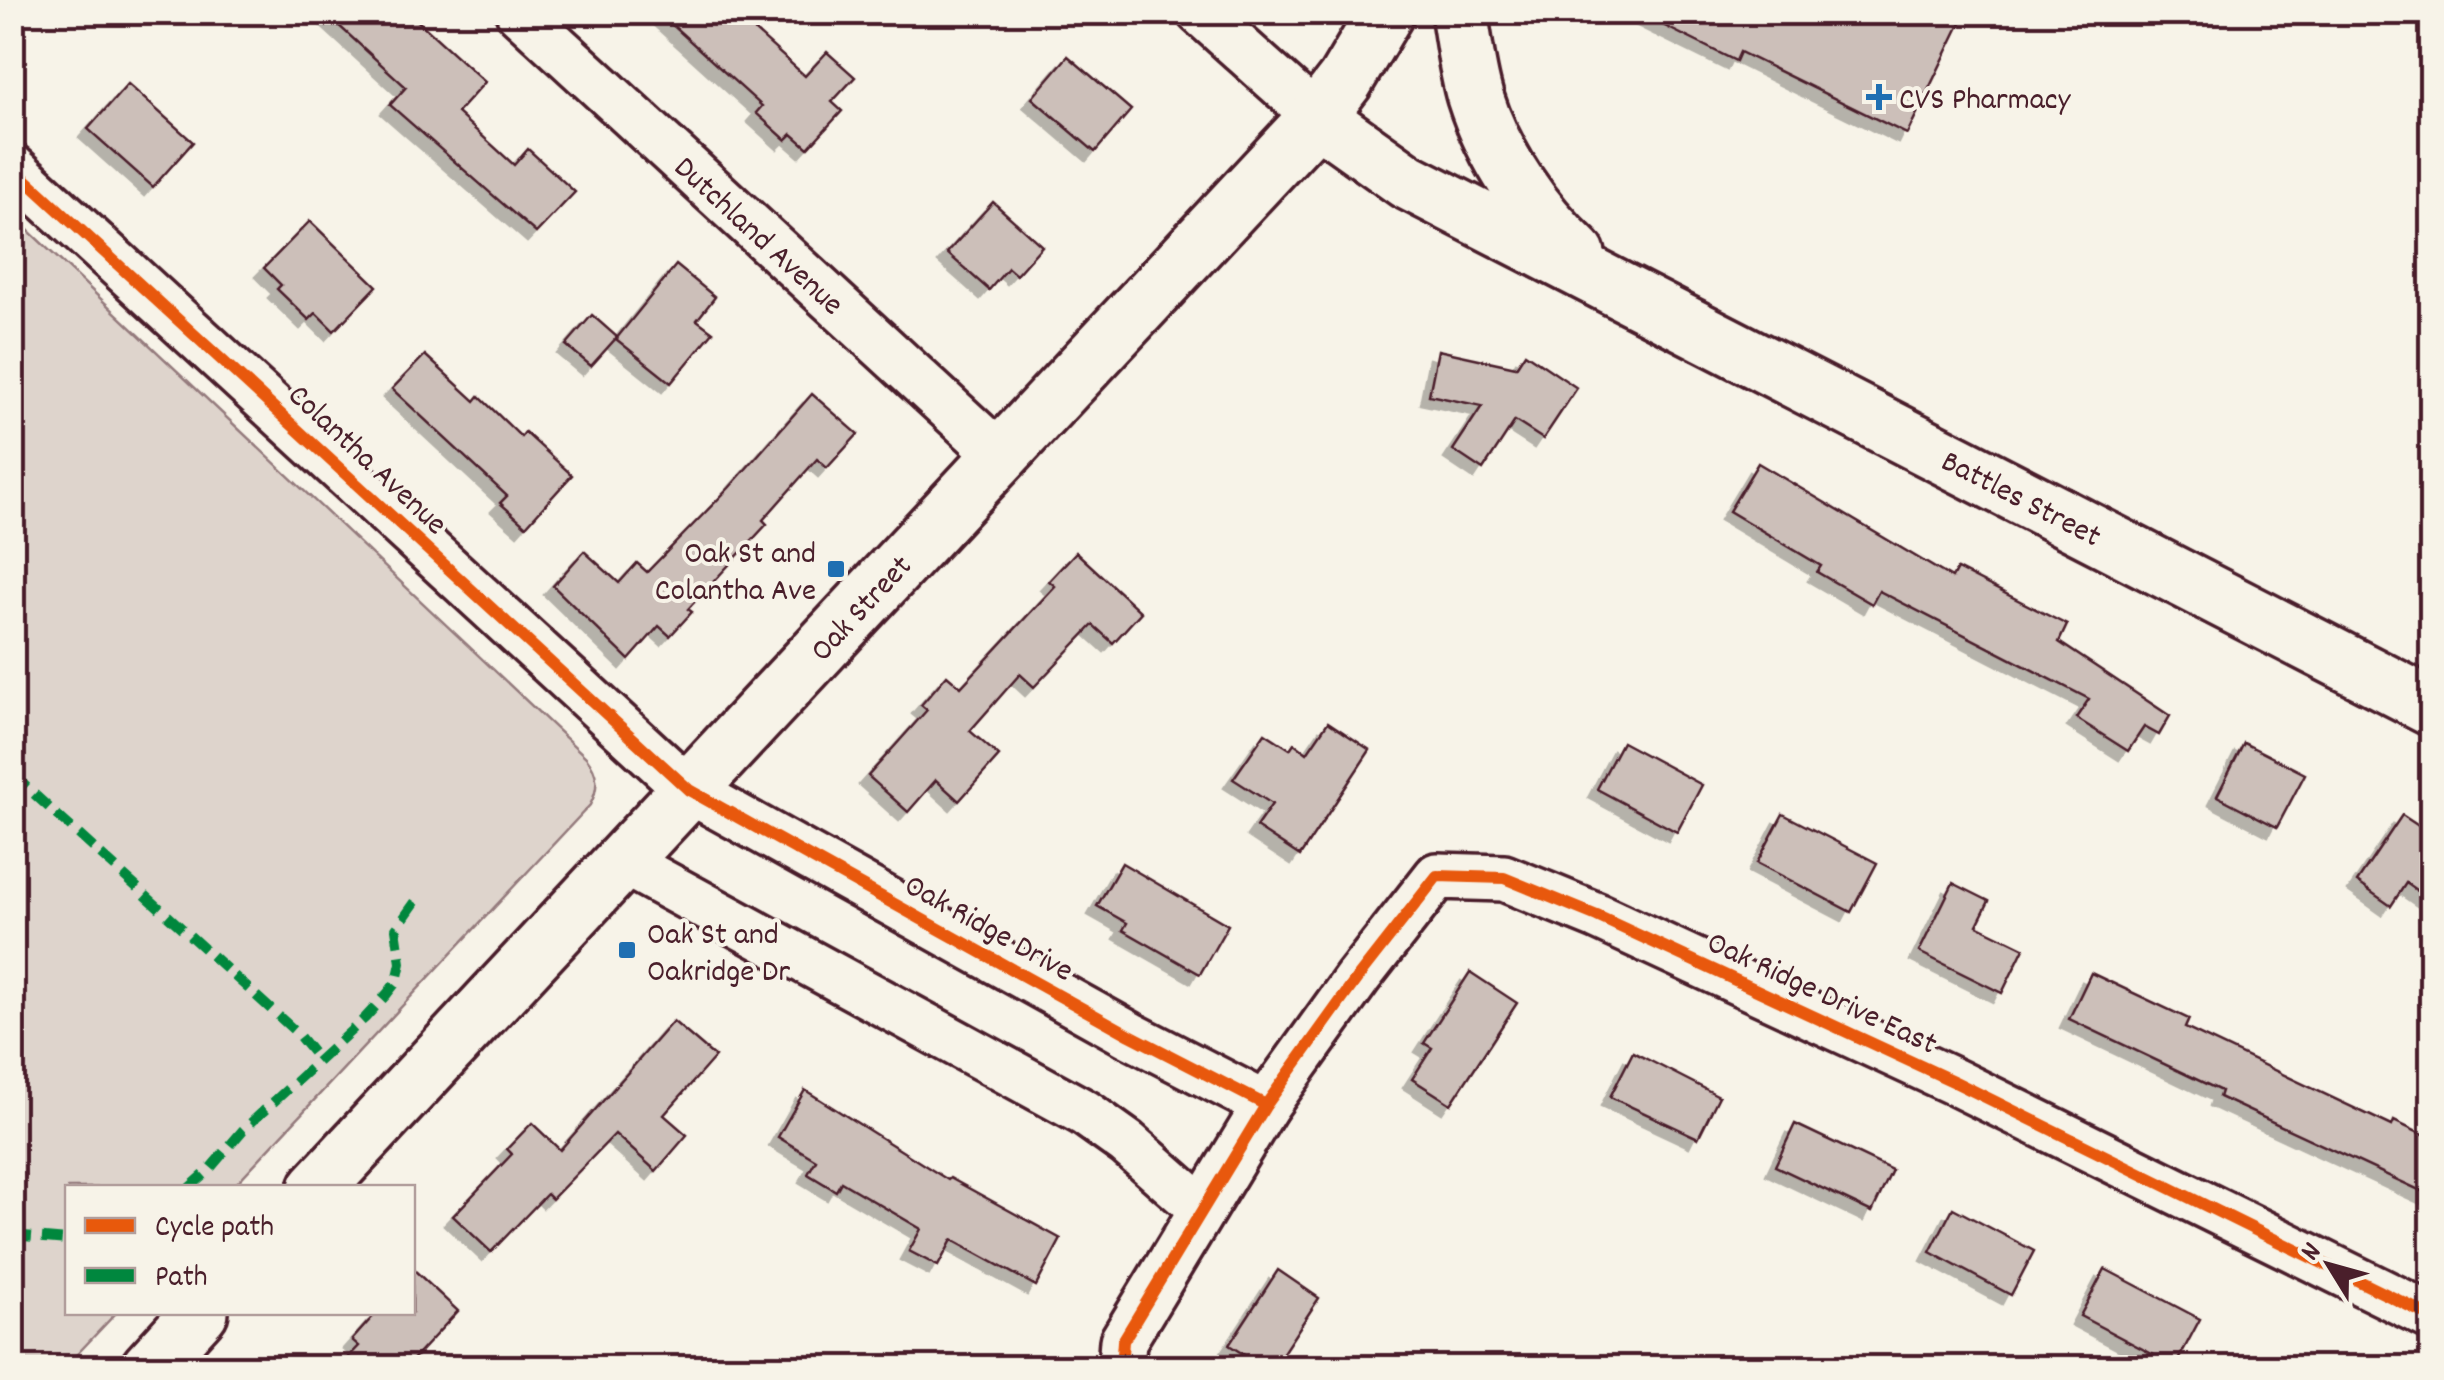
<svg xmlns="http://www.w3.org/2000/svg" width="2444" height="1380" viewBox="0 0 2444 1380" font-family="Dekko,sans-serif">
	<style>
		.green { fill: #ded4cc; stroke: #947a7c; stroke-width: 2.5 }
		.building { fill: #ccbfb9; stroke: #4a1f2b; stroke-width: 2.5; filter: url(#shadow) }
		.lines { fill: none; stroke-linecap: round; stroke-linejoin: round }
		.street-casing { stroke: #4a1f2b; stroke-width: 52 }
		.secondary-casing { stroke: #4a1f2b; stroke-width: 62 }
		.street { stroke: #f7f3e8; stroke-width: 45 }
		.secondary { stroke: #f7f3e8; stroke-width: 55 }
		.quiet { stroke: #00873e; stroke-width: 10; stroke-dasharray: 20 10; stroke-linecap: butt }
		.cycleway-casing { stroke: #f7f3e8; stroke-width: 19 }
		.cycleway { stroke: #e8590c; stroke-width: 12 }
		.poi-dot { fill: #1f6fb2; stroke: #f7f3e8; stroke-width: 4 }
		.labels { text-anchor: middle; stroke-width: 8; stroke-linejoin: round; paint-order: stroke }
		.poi-label { font-size: 32px; fill: #4a1f2b; stroke: #f7f3e8; text-anchor: start }
		.street-label { font-size: 32px; fill: #4a1f2b; stroke: #f7f3e8 }
	</style>
	<defs>
		<filter id="shadow"><feDropShadow dx="-9" dy="9" stdDeviation="0" flood-color="#0004"/></filter>
	</defs>
	<rect width="100%" height="100%" fill="#f7f3e8"/>
	<filter id="ink" filterUnits="userSpaceOnUse"><feTurbulence type="fractalNoise" baseFrequency=".01" numOctaves="2"/><feDisplacementMap in="SourceGraphic" scale="20" xChannelSelector="R" yChannelSelector="G"/><feConvolveMatrix kernelMatrix="1 2 1 2 8 2 1 2 1" color-interpolation-filters="sRGB"/></filter>
	<g filter="url(#ink)">
		<!-- green -->
		<path class="green" d="M 12,215 L 586,757 C 599,773 599,788 590,805 L 233,1187 L 68,1188 L 68,1312 L 116,1313 L 64,1368 L 12,1367 Z"/>
		<!-- building -->
		<g class="building">
			<polygon points="324,12 408,12 485,82 457,113 514,165 528,149 575,192 536,233 390,105 406,87"/>
			<polygon points="658,12 734,12 805,76 827,52 855,77 832,102 842,111 808,148 792,134 786,140 756,113 762,106"/>
			<polygon points="1636,12 1966,12 1907,134 1740,52 1736,61"/>
			<polygon points="1068,56 1131,110 1095,152 1032,98"/>
			<polygon points="128,84 193,142 153,187 88,129"/>
			<polygon points="993,202 1042,246 1016,275 1008,268 989,290 947,253"/>
			<polygon points="310,221 377,286 334,331 316,313 309,320 277,289 281,285 264,268"/>
			<polygon points="676,265 715,297 697,320 713,332 671,383 616,339"/>
			<polygon points="592,315 617,337 591,366 566,345"/>
			<polygon points="1438,350 1516,367 1525,353 1577,388 1543,439 1515,421 1483,470 1453,450 1482,406 1429,395"/>
			<polygon points="425,355 475,401 479,396 521,437 525,432 572,475 526,526 500,503 507,496 392,389"/>
			<polygon points="812,394 858,434 827,468 817,459 763,520 767,524 688,609 692,612 670,636 659,626 629,660 553,586 584,551 619,583 637,563 647,572 729,488"/>
			<polygon points="1758,463 1952,578 1957,569 2067,625 2059,642 2170,716 2159,735 2144,727 2128,751 2076,718 2089,699 1879,591 1872,604 1817,572 1821,566 1729,511"/>
			<polygon points="1076,552 1141,612 1113,643 1093,625 1034,687 1020,674 970,731 999,756 959,801 936,780 908,812 868,776 927,710 921,705 947,675 961,687 1055,586 1049,581"/>
			<polygon points="1328,722 1370,750 1300,856 1256,827 1272,804 1233,779 1265,733 1290,749 1294,743 1307,753"/>
			<polygon points="1622,742 1702,785 1677,832 1597,789"/>
			<polygon points="2244,743 2305,774 2277,827 2217,796"/>
			<polygon points="1783,814 1877,863 1851,912 1757,863"/>
			<polygon points="2402,815 2432,835 2432,901 2406,883 2391,906 2357,882"/>
			<polygon points="1122,863 1228,925 1200,974 1123,930 1127,923 1097,906"/>
			<polygon points="1953,883 1989,901 1977,925 2024,948 2002,993 1919,952"/>
			<polygon points="1470,972 1517,1003 1451,1104 1412,1079 1432,1048 1424,1043"/>
			<polygon points="2091,973 2189,1019 2185,1028 2392,1126 2394,1121 2432,1139 2432,1196 2219,1097 2221,1091 2069,1019"/>
			<polygon points="673,1021 715,1057 664,1115 687,1135 656,1171 615,1134 552,1199 547,1194 491,1252 453,1216 512,1154 507,1149 532,1123 560,1150"/>
			<polygon points="1633,1052 1719,1096 1698,1138 1610,1097"/>
			<polygon points="805,1090 948,1180 950,1178 1061,1239 1036,1286 952,1240 938,1266 909,1251 921,1229 841,1182 836,1191 808,1174 816,1160 778,1137"/>
			<polygon points="1795,1124 1892,1170 1872,1212 1775,1166"/>
			<polygon points="1953,1208 2034,1251 2011,1295 1930,1252"/>
			<polygon points="412,1268 458,1311 405,1368 338,1368 359,1346 352,1340 377,1312 412,1312"/>
			<polygon points="2105,1269 2200,1319 2175,1366 2080,1316"/>
			<polygon points="1278,1270 1319,1298 1273,1368 1234,1368 1243,1354 1229,1345"/>
		</g>
		<g class="lines">
			<defs>
				<g id="street">
					<path id="s1" d="M 519,12 L 1001,456"/>
					<polyline points="1200,12 1317,117"/>
					<polyline points="12,167 689,790 1130,1035 1266,1105"/>
					<polyline points="622,861 1085,1113 1127,1143 1201,1208"/>
					<polyline points="1121,1368 1123,1341 1266,1105 1358,977 1437,876 1504,878 1597,916 1955,1082 2432,1317"/>
				</g>
				<g id="secondary">
					<path d="M 1459,12 C 1464,41 1467,70 1475,97 C 1494,157 1532,212 1577,254"/>
					<path id="s2" d="M 1317,117 L 1407,181 L 2432,707"/>
					<path id="s3" d="M 317,1188 L 1317,117 L 1345,81 L 1386,12"/>
					<polyline points="149,1368 200,1312"/>
				</g>
			</defs>
			<!-- street casing -->
			<use href="#street" class="street-casing"/>
			<!-- secondary casing -->
			<use href="#secondary" class="secondary-casing"/>
			<!-- street -->
			<use href="#street" class="street"/>
			<!-- secondary -->
			<use href="#secondary" class="secondary"/>
			<!-- quiet -->
			<g class="quiet">
				<polyline points="12,774 296,1032 318,1059"/>
				<polyline points="189,1188 208,1171 243,1130 365,1018 387,994 397,981 401,963 396,929 416,901"/>
				<polyline points="12,1235 68,1240"/>
			</g>
			<defs>
				<g id="cycleway">
					<polyline points="12,167 689,790 1130,1035 1266,1105"/>
					<polyline points="1121,1368 1123,1341 1266,1105 1358,977 1437,876 1504,878 1597,916 1955,1082 2432,1317"/>
				</g>
			</defs>
			<!-- cycleway casing -->
			<use href="#cycleway" class="cycleway-casing"/>
			<!-- cycleway -->
			<use href="#cycleway" class="cycleway"/>
		</g>
	</g>
	<!-- markers -->
	<g class="poi-dot">
		<path d="M1874 82h10v10h10v10h-10v10h-10v-10h-10v-10h10z"/>
		<rect x="826" y="559" width="20" height="20" rx="5"/>
		<rect x="617" y="940" width="20" height="20" rx="5"/>
	</g>
	<g class="labels">
		<!-- poi labels -->
		<g class="poi-label">
			<text x="1899" y="108">CVS Pharmacy</text>
			<text x="816" y="562" text-anchor="end">Oak St and<tspan x="816" dy="37">Colantha Ave</tspan></text>
			<text x="647" y="943">Oak St and<tspan x="647" dy="37">Oakridge Dr</tspan></text>
		</g>
		<!-- street labels -->
		<g class="street-label">
			<text dy="11" stroke="none"><textPath href="#s1" startOffset="328">Dutchland Avenue</textPath></text>
			<text transform="translate(369 458) rotate(43)" y="11">Colantha Avenue</text>
			<text dy="11" stroke="none"><textPath href="#s2" startOffset="802">Battles Street</textPath></text>
			<text dy="11" stroke="none"><textPath href="#s3" startOffset="795">Oak Street</textPath></text>
			<text transform="translate(990 926) rotate(29)" y="11">Oak Ridge Drive</text>
			<text transform="translate(1823 991) rotate(25)" y="11">Oak Ridge Drive East</text>
		</g>
	</g>
	<!-- margin -->
	<rect width="2444" height="1380" fill="none" stroke="#f7f3e8" stroke-width="50"/>
	<rect x="25" y="25" width="2394" height="1330" fill="none" stroke="#4a1f2b" stroke-width="4" filter="url(#ink)"/>
	<!-- legend -->
	<rect x="65" y="1185" width="350" height="130" fill="#f7f3e8" stroke="#b29e9c" stroke-width="2.5"/>
	<rect x="85" y="1218" width="50" height="15" fill="#e8590c" stroke="#b29e9c" stroke-width="2.5"/>
	<text x="155" y="1235" font-size="30" fill="#4a1f2b">Cycle path</text>
	<rect x="85" y="1268" width="50" height="15" fill="#00873e" stroke="#b29e9c" stroke-width="2.5"/>
	<text x="155" y="1285" font-size="30" fill="#4a1f2b">Path</text>
	<!-- north arrow -->
	<g transform="translate(2329 1265) rotate(307)" stroke="#f7f3e8" stroke-width="8" paint-order="stroke">
	<path d="M0-8L18 38L0 25L-18 38Z" fill="#4a1f2b"/>
	<text y="-15" font-size="28" font-weight="bold" text-anchor="middle" fill="#4a1f2b">N</text>
	</g>
</svg>
